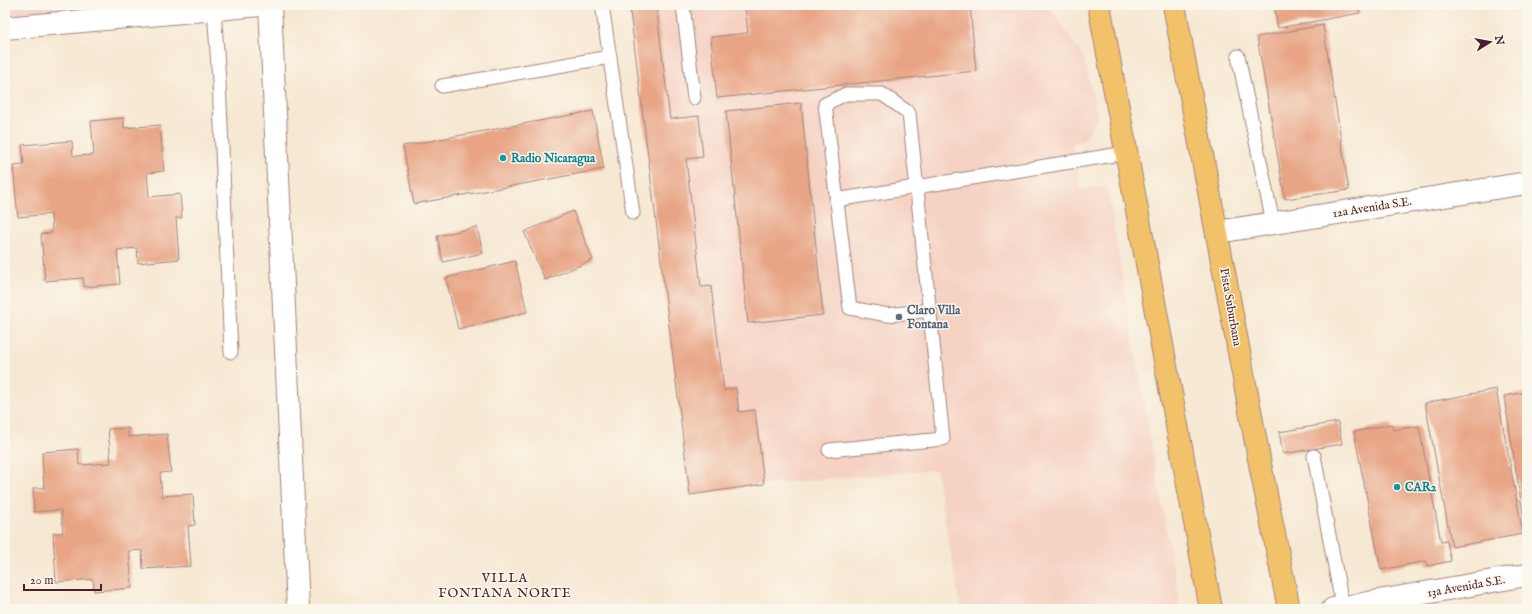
<svg xmlns="http://www.w3.org/2000/svg" width="1532" height="614" viewBox="0 0 1532 614" font-family="'IM FELL English',serif">
	<style>
		.built { fill: #f5d2c2 }
		.building { fill: #e8a485 }
		.lines { fill: none; stroke-linecap: round; stroke-linejoin: round }
		.service-casing { stroke: #a0847e; stroke-width: 15 }
		.minor-casing { stroke: #a0847e; stroke-width: 24 }
		.tertiary-casing { stroke: #a0847e; stroke-width: 24 }
		.primary-casing { stroke: #a0847e; stroke-width: 24 }
		.service { stroke: #fff; stroke-width: 13 }
		.minor { stroke: #fff; stroke-width: 22 }
		.tertiary { stroke: #fff; stroke-width: 22 }
		.primary { stroke: #f2c26a; stroke-width: 22 }
		.culture-dot { fill: #0f9aa8; stroke: #fbf7ec; stroke-width: 1.5 }
		.service-dot { fill: #5c6f8a; stroke: #fbf7ec; stroke-width: 1.5 }
		.labels { text-anchor: middle; stroke-width: 3; stroke-linejoin: round; paint-order: stroke }
		.culture-label { font-size: 12px; font-weight: bold; fill: #0d838f; stroke: #fbf7ec; text-anchor: start }
		.street-label { font-size: 12px; fill: #4a1f2b; stroke: #fbf7ec }
		.service-label { font-size: 12px; font-weight: bold; fill: #4e5e75; stroke: #fbf7ec; text-anchor: start }
		.neighbourhood-label { font-size: 13px; letter-spacing: 1px; fill: #4a1f2b; stroke: #fbf7ec }
	</style>
	<rect width="100%" height="100%" fill="#fbf7ec"/>
	<filter id="ink" filterUnits="userSpaceOnUse"><feTurbulence type="fractalNoise" baseFrequency=".025" numOctaves="2"/><feDisplacementMap in="SourceGraphic" scale="8" xChannelSelector="R" yChannelSelector="G"/><feConvolveMatrix kernelMatrix="1 2 1 2 8 2 1 2 1" color-interpolation-filters="sRGB"/></filter>
	<filter id="wash" filterUnits="userSpaceOnUse"><feTurbulence type="fractalNoise" baseFrequency=".012" numOctaves="4" result="noise"/><feDisplacementMap in="SourceGraphic" scale="16" xChannelSelector="R" yChannelSelector="G"/><feGaussianBlur stdDeviation="0.9" result="paint"/><feColorMatrix in="noise" values="0 0 0 0 0 0 0 0 0 0 0 0 0 0 0 0 0 1.4 0 .05"/><feComposite in="paint" operator="in"/></filter>
	<g filter="url(#wash)">
		<rect width="100%" height="100%" fill="#f6e8d2"/>
		<!-- built -->
		<g class="built">
			<polygon points="5,5 261,5 5,28"/>
			<polygon points="651,5 1048,5 1084,57 1098,118 1083,141 1072,143 1081,190 1107,186 1151,444 1181,609 961,609 936,470 764,484 690,495 630,11"/>
		</g>
		<g id="blocks">
			<!-- building -->
			<g class="building">
				<polygon points="651,5 656,5 670,119 699,116 703,157 686,159 701,287 711,286 724,390 736,388 739,412 755,410 764,484 690,495 630,11"/>
				<polygon points="745,5 970,5 976,71 717,98 711,37 748,33"/>
				<polygon points="1274,5 1358,5 1360,13 1278,28"/>
				<polygon points="1323,25 1349,190 1285,199 1257,37"/>
				<polygon points="801,103 823,315 748,323 726,111"/>
				<polygon points="593,111 604,169 414,204 403,146"/>
				<polygon points="124,118 124,128 160,125 164,171 147,173 149,197 180,194 182,218 176,218 179,259 138,263 137,248 117,250 120,284 84,287 83,278 45,281 41,234 52,233 51,214 18,217 13,166 24,165 22,145 72,141 73,156 94,155 91,121"/>
				<polygon points="573,211 593,260 545,280 524,232"/>
				<polygon points="477,227 483,253 443,262 437,236"/>
				<polygon points="515,261 527,312 458,329 446,278"/>
				<polygon points="1496,389 1523,534 1452,547 1425,403"/>
				<polygon points="1527,392 1527,526 1525,526 1504,396"/>
				<polygon points="1338,422 1342,444 1283,454 1279,432"/>
				<polygon points="1391,424 1393,430 1419,426 1441,542 1447,541 1451,561 1427,566 1426,561 1381,570 1354,432"/>
				<polygon points="128,428 128,437 167,434 171,472 160,473 162,496 193,494 195,525 188,526 191,566 143,569 142,550 129,551 132,588 94,591 93,579 56,582 53,533 63,533 61,510 34,512 33,488 44,488 42,452 78,449 79,465 111,463 108,429"/>
			</g>
		</g>
	</g>
	<g filter="url(#ink)">
		<use href="#blocks" fill-opacity="0" stroke="#a0847e" stroke-width="1"/>
		<g class="lines">
			<defs>
				<g id="service">
					<polyline points="602,5 633,213"/>
					<polyline points="683,5 694,98"/>
					<polyline points="214,9 219,81 231,352"/>
					<polyline points="1238,56 1273,223"/>
					<polyline points="442,86 610,57"/>
					<polyline points="836,200 1126,153"/>
					<polyline points="829,450 943,439 909,113 882,94 846,94 825,104 850,308 888,315 930,310"/>
					<polyline points="1314,456 1343,609"/>
				</g>
				<g id="minor">
					<polyline points="270,5 298,609"/>
					<polyline points="1217,232 1527,183"/>
					<polyline points="1333,609 1527,575"/>
				</g>
				<polyline id="tertiary" points="5,28 261,5"/>
				<g id="primary">
					<polyline points="1099,5 1211,609"/>
					<polyline points="1174,5 1260,464 1289,609"/>
				</g>
			</defs>
			<!-- service casing -->
			<use href="#service" class="service-casing"/>
			<!-- minor casing -->
			<use href="#minor" class="minor-casing"/>
			<!-- tertiary casing -->
			<use href="#tertiary" class="tertiary-casing"/>
			<!-- primary casing -->
			<use href="#primary" class="primary-casing"/>
			<!-- service -->
			<use href="#service" class="service"/>
			<!-- minor -->
			<use href="#minor" class="minor"/>
			<!-- tertiary -->
			<use href="#tertiary" class="tertiary"/>
			<!-- primary -->
			<use href="#primary" class="primary"/>
		</g>
	</g>
	<!-- markers -->
	<g class="culture-dot">
		<circle cx="503" cy="158" r="4"/>
		<circle cx="1397" cy="487" r="4"/>
	</g>
	<circle class="service-dot" cx="899" cy="317" r="4"/>
	<g class="labels">
		<!-- culture labels -->
		<g class="culture-label">
			<text x="511" y="162">Radio Nicaragua</text>
			<text x="1405" y="491">CAR2</text>
		</g>
		<!-- street labels -->
		<g class="street-label">
			<text transform="translate(1372 207) rotate(-9)" y="4">12a Avenida S.E.</text>
			<text transform="translate(1231 307) rotate(80)" y="4">Pista Suburbana</text>
			<text transform="translate(1466 586) rotate(-10)" y="4">13a Avenida S.E.</text>
		</g>
		<!-- service labels -->
		<g class="service-label">
			<text x="907" y="314">Claro Villa<tspan x="907" dy="14">Fontana</tspan></text>
		</g>
		<!-- neighbourhood labels -->
		<g class="neighbourhood-label">
			<text x="505" y="582">VILLA<tspan x="505" dy="15">FONTANA NORTE</tspan></text>
		</g>
	</g>
	<!-- margin -->
	<rect width="1532" height="614" fill="none" stroke="#fbf7ec" stroke-width="20"/>
	<!-- north arrow -->
	<g transform="translate(1490 42) rotate(79)" stroke="#fbf7ec" stroke-width="3" paint-order="stroke">
	<path d="M0-3L7 15L0 10L-7 15Z" fill="#4a1f2b"/>
	<text y="-6" font-size="11" font-weight="bold" text-anchor="middle" fill="#4a1f2b">N</text>
	</g>
	<!-- scale -->
	<path d="M24 584v6h77v-6" fill="none" stroke="#4a1f2b" stroke-width="2"/>
	<text x="30" y="584" font-size="12" fill="#4a1f2b" stroke="#fbf7ec" stroke-width="3" paint-order="stroke">20 m</text>
</svg>
